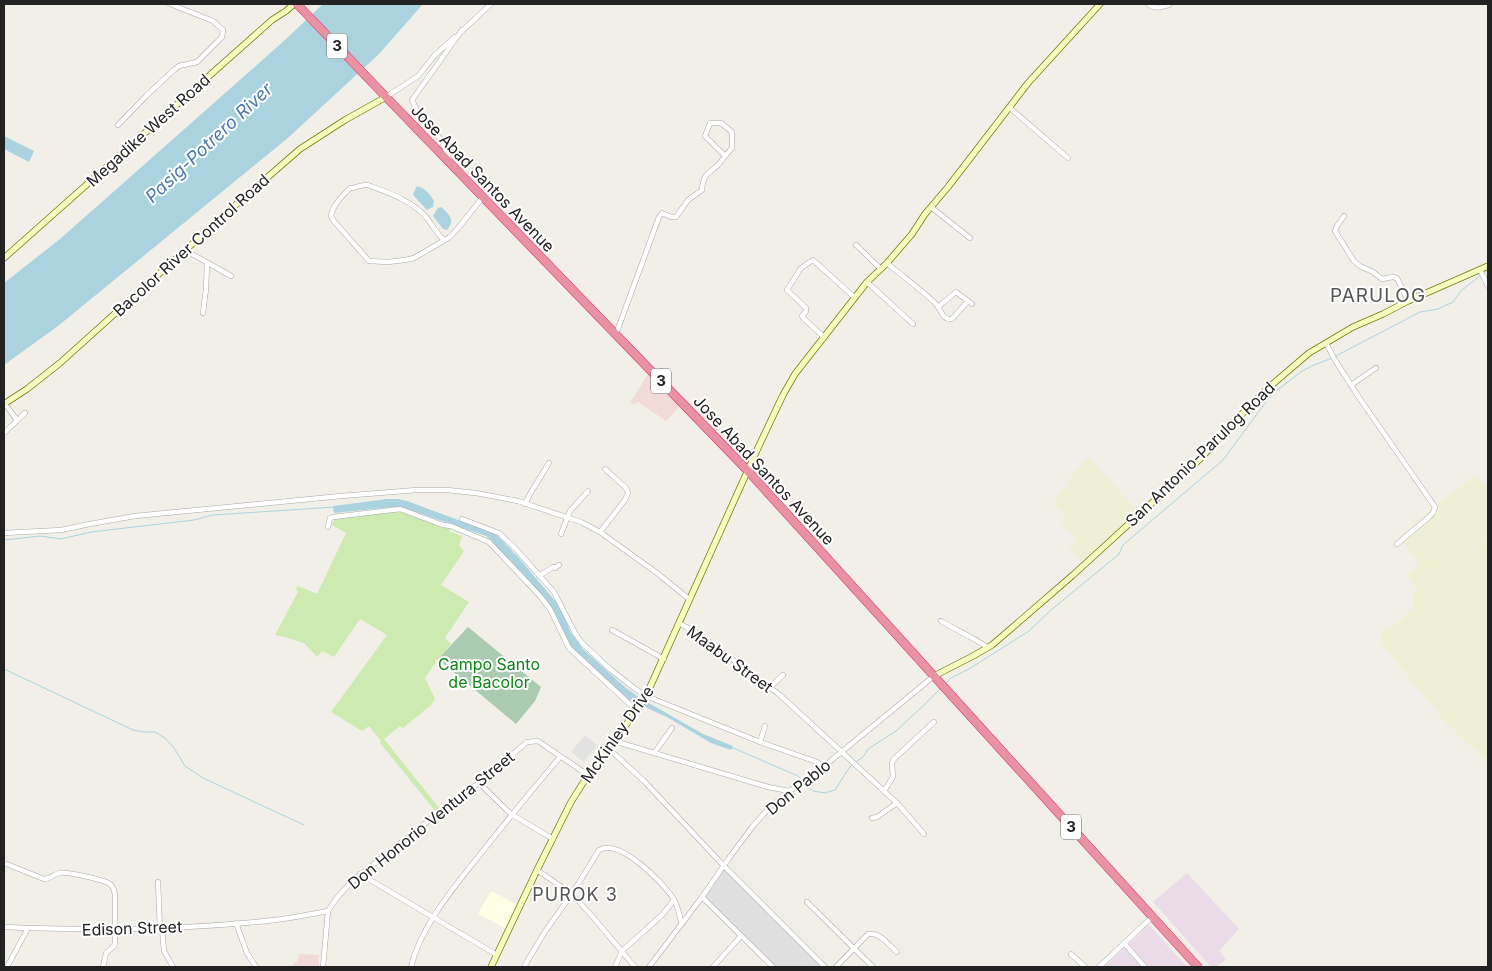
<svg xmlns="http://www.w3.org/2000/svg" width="1492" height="971" viewBox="0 0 1492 971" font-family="Inter,sans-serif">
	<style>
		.residential { fill: #e0dfdf }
		.commercial { fill: #f2dad9 }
		.industrial { fill: #ebdbe8 }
		.education { fill: #ffffe5 }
		.farmland { fill: #eef0d5 }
		.grass { fill: #cdebb0 }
		.cemetery { fill: #aacbaf }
		.parking { fill: #e2e2e2 }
		.water { fill: #aad3df }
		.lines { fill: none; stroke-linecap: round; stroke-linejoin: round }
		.stream { stroke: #aad3df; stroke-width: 1 }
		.street-casing { stroke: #a9a9a9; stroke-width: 5.5 }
		.secondary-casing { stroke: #707d05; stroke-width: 7 }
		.highway-casing { stroke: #dc2a67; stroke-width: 9 }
		.street { stroke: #fff; stroke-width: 4.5 }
		.secondary { stroke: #f7fabf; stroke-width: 5.5 }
		.highway { stroke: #e892a2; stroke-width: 8 }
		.labels { text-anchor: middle; stroke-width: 4; stroke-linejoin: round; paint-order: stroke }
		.shield { fill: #fff; stroke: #646464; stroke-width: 1 }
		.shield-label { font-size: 15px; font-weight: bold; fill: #222 }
		.street-label { font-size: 16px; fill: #222; stroke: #fff }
		.park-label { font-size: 16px; fill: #0c8416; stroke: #fff }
		.water-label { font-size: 18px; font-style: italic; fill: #4a7aab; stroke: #fff }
		.neighbourhood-label { font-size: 18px; letter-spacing: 1px; fill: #555; stroke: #fff }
		.quarter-label { font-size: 19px; letter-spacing: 1px; fill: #555; stroke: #fff }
	</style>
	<rect width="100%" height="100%" fill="#f2efe9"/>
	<!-- residential -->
	<polygon class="residential" points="723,868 821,967 777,967 705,897"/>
	<!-- commercial -->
	<g class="commercial">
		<polygon points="648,374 679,407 666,421 638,402 633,404 630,403"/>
		<polygon points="299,954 319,955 319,967 293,967 293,963 297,962"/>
	</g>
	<!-- industrial -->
	<g class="industrial">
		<polygon points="1187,873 1239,929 1219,951 1226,960 1215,967 1211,967 1153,902"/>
		<polygon points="1149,925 1187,967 1104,967"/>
	</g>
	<!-- education -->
	<polygon class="education" points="491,891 518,905 507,929 478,914"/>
	<!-- farmland -->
	<g class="farmland">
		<polygon points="1088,457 1138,511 1081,563 1069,549 1077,539 1061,524 1066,516 1053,503 1067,482"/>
		<polygon points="1478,477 1488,488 1488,532 1460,559 1488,592 1488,762 1446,723 1382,644 1381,632 1402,620 1414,606 1414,593 1444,570 1416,589 1407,576 1417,567 1417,559 1399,537 1437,504 1471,479"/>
		<polygon points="1488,535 1488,591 1462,559"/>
	</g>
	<!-- grass -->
	<polygon class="grass" points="387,512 402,512 450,528 449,531 462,536 459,546 464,551 441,585 469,602 445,638 451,644 437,660 425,678 435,699 431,705 403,728 400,726 384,739 440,809 436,812 380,743 381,741 369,726 362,731 331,712 387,635 360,619 334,657 322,651 317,657 304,643 285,637 275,635 298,592 296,589 298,586 317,594 346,533 332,525 335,518"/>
	<!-- cemetery -->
	<polygon class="cemetery" points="468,627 541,687 535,701 516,724 438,659"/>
	<!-- parking -->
	<polygon class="parking" points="585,735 597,745 584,762 571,752"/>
	<!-- water -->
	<g class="water">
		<polygon points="323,4 423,4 379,54 289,137 58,326 4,365 4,283 60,239 285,40"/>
		<polygon points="4,136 34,151 29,162 4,149"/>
		<path d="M 417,186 C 425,188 430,194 434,201 L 433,207 L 427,210 L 414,196 L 413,194 Z"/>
		<path d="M 441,207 C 449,214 456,220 447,230 L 443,229 L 433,216 L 438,208 Z"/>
		<polygon points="387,499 398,499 407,501 496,534 519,558 561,608 571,633 583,649 626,688 640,698 703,734 733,746 731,750 711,743 667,717 629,700 608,681 573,649 541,596 492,542 486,536 404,508 394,507 334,513 333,506"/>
	</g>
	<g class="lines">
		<!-- stream -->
		<g class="stream">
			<polyline points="1484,273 1488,270"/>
			<polyline points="4,540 40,536 61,539 91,532 194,520 213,515 335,507"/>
			<polyline points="4,669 133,730 144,732 155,732 165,738 174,748 185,766 203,778 304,825"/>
			<polyline points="946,683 951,678 969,669 1029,631 1051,610 1119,554 1123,545 1223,460 1271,395 1302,371 1314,365 1332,358 1420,312 1438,309 1453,302 1461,291 1481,275"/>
			<polyline points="731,747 798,776 813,791 825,793 835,790 849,768 853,764"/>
			<polyline points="856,762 863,757 868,749 896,731 923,706 941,688"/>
		</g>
		<defs>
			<g id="street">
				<path d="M 1148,4 C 1155,10 1161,7 1169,5"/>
				<polyline points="461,32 491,4"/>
				<polyline points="386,97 418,76 435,55 455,37"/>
				<polyline points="1010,108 1068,158"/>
				<polyline points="118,125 147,95 174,70 179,66 197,62 222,37 223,30 213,21 170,4"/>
				<polyline points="450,161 441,139 421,119 412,100 462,30"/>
				<polyline points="931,207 970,238"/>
				<polyline points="1344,216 1337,226 1335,231 1354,261 1360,266 1373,272 1382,279 1393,277 1397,278 1408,301"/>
				<path d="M 444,240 C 437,234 433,226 427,218 C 413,201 389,193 368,185 C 361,184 357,188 350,188 C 342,196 333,205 331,216 L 333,220 L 369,261 L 388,262 L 405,260 L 414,258 L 450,237 L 459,227 L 483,197"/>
				<polyline points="856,245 881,269"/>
				<polyline points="185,250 231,276"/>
				<path d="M 887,263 C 903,277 921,289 936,304 C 942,310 941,320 952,319 L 968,301"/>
				<polyline points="1480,270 1488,286"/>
				<polyline points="867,282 913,324"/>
				<polyline points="938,307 956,292 972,304"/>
				<polyline points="203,313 206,289 207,263"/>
				<path d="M 616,334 L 659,217 L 662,213 L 671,217 L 676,217 L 688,200 L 702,190 C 703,173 709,174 719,164 C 723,159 727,153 732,148 L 732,132 L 721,123 L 710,123 L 705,136 L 725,156"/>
				<polyline points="824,337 803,318 802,316 806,311 806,308 787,290 801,268 813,260 854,297"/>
				<polyline points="1326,343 1335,360 1358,396 1435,507 1433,513 1429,517 1397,544"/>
				<polyline points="1351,385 1376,368"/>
				<polyline points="5,404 17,420"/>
				<polyline points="4,433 25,413"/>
				<polyline points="525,504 530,494 549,463"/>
				<polyline points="462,519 499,533 515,548 554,592 575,633 582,643 610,669 634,688 646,696 760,742 817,762 824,767"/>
				<polyline points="328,527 330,518 333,517 400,509 443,525 451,526 489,542 539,595 550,609 569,648 637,711"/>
				<polyline points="600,532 625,500 628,493 626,488 605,469"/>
				<polyline points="4,533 61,530 90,524 135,516 341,496 417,490 447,490 476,493 518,501 581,522 600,532 657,573 689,599"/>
				<polyline points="561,534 570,511 588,491"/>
				<polyline points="539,576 553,567 555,568 559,565"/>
				<path d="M 941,621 C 956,630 973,637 987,647"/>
				<polyline points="680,624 696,632 780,695 897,803 924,834"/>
				<polyline points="612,630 664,659"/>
				<polyline points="770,687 783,675"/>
				<polyline points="614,741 768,787 789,791"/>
				<polyline points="760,742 765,726"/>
				<polyline points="608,748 644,781 724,866 825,967"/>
				<polyline points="655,752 672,728"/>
				<polyline points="479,783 511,814 553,839"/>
				<polyline points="884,791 893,777 892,764 893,760 934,722"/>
				<polyline points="872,818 877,817 897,803"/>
				<path d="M 4,863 L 44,879 C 50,879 53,875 59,873 C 65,871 105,880 110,884 C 114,887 114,891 115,895 L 115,943 L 114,946 L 106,953 L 103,967"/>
				<polyline points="537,870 572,894 592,916 635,967"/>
				<polyline points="360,874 497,955"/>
				<polyline points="158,882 160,928"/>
				<polyline points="702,897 773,967"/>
				<polyline points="807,902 873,967"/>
				<polyline points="236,923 247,953 256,967"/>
				<path d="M 4,927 C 94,931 185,930 275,920 C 293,918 311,914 328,911"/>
				<polyline points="162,928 164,951 173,967"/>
				<polyline points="1124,943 1145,967"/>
				<polyline points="1071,954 1085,967"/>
				<polyline points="7,967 28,928"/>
				<polyline points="323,967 328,911 336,899 350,883 451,803 479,783 527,742 538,741 588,775"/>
				<path d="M 411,967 C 421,926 452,890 478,857 C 505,823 532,790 560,757"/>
				<path d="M 524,967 L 544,933 L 572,894 L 599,850 C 620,838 662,882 673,898 C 678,905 679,915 682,924"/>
				<polyline points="615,967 622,951 662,915 674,900"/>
				<polyline points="649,967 702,897 729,858 753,826 770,807 789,791 803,783 811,777 934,676"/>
				<polyline points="713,967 741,936"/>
				<path d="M 836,967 L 868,934 C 880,932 889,945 897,952"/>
				<polyline points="1099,967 1152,917"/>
			</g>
			<g id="secondary">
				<polyline points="4,258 272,20 286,11 294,4"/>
				<polyline points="4,404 27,389 60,363 231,209 300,149 345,120 386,97"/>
				<polyline points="934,676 973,656 992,645 1073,575 1200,459 1239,417 1267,389 1309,353 1353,327 1383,314 1408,301 1488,266"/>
				<polyline points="491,967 537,870 571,802 588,775 640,706 646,696 757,450 783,395 795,374 867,282 887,263 912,234 925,214 948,187 1028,83 1100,4"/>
			</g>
			<polyline id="highway" points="297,4 386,97 748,471 1198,967"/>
		</defs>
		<!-- street casing -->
		<use href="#street" class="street-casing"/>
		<!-- secondary casing -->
		<use href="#secondary" class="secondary-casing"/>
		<!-- highway casing -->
		<use href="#highway" class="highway-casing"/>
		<!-- street -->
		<use href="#street" class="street"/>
		<!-- secondary -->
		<use href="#secondary" class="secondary"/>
		<!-- highway -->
		<use href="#highway" class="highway"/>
	</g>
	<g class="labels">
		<!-- shield labels -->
		<g class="shield">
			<rect x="327" y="33.5" width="20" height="25" rx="4"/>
			<rect x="651" y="368.5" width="20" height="25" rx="4"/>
			<rect x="1061" y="814.5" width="20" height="25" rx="4"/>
		</g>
		<g class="shield-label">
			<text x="337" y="51">3</text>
			<text x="661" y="386">3</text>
			<text x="1071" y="832">3</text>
		</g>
		<!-- street labels -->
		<g class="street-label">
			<text transform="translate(148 130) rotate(-42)" y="6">Megadike West Road</text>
			<text transform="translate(483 178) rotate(46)" y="6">Jose Abad Santos Avenue</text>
			<text transform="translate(191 245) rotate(-42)" y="6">Bacolor River Control Road</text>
			<text transform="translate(1200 454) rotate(-44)" y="6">San Antonio-Parulog Road</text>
			<text transform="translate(764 470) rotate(47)" y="6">Jose Abad Santos Avenue</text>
			<text transform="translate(730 659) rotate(36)" y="6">Maabu Street</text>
			<text transform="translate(617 734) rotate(-55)" y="6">McKinley Drive</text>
			<text transform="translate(798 787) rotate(-39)" y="6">Don Pablo</text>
			<text transform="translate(431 820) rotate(-39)" y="6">Don Honorio Ventura Street</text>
			<text transform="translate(132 928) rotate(-2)" y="6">Edison Street</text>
		</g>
		<!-- park labels -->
		<g class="park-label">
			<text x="489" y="670">Campo Santo<tspan x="489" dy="18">de Bacolor</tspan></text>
		</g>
		<!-- water labels -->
		<g class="water-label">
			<text transform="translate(209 143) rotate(-43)" y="6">Pasig-Potrero River</text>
		</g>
		<!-- neighbourhood labels -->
		<g class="neighbourhood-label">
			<text x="575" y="901">PUROK 3</text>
		</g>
		<!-- quarter labels -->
		<g class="quarter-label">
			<text x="1378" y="302">PARULOG</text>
		</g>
	</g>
	<!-- border -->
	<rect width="1492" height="971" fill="none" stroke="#222222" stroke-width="10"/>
</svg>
